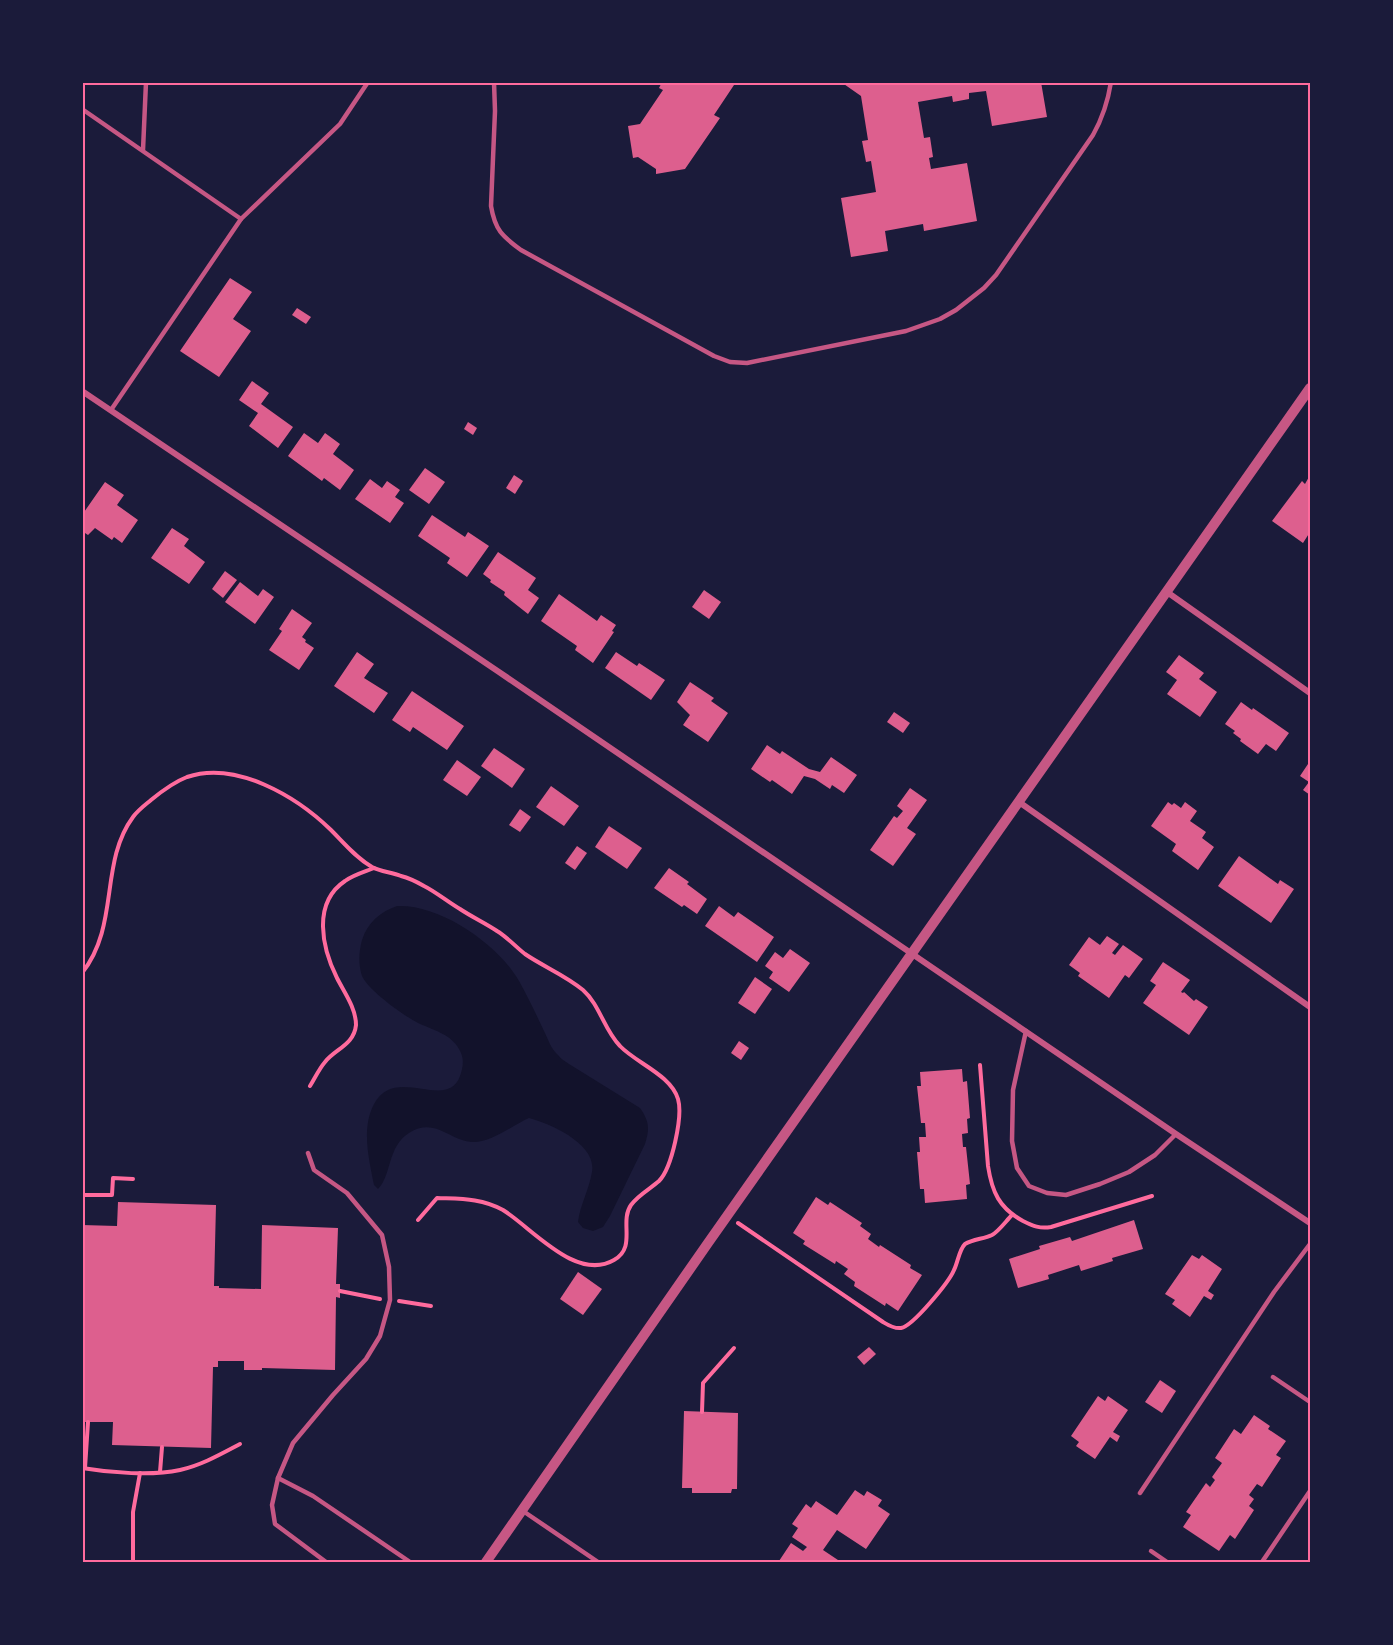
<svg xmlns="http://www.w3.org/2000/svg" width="1393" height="1645" viewBox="0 0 1393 1645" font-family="Montserrat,sans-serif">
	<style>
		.water { fill: #12122b }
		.building { fill: #dd5f8e }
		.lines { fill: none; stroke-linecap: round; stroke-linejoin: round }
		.path { stroke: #ff6b9d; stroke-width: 4 }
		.service { stroke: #c65784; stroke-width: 4.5 }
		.minor { stroke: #c65784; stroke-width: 6 }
		.tertiary { stroke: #c65784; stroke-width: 10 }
		.neatline { fill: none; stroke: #ff6b9d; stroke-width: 2 }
	</style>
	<rect width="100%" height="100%" fill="#1b1b3a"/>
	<!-- water -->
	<path class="water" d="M 397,906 C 440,904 498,944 519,981 C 528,997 536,1014 544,1031 C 548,1039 551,1049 558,1055 C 561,1059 565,1061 569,1064 L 640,1108 C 649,1121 650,1128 645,1144 L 610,1216 L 603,1227 L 593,1231 L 583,1228 L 578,1222 C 580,1205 589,1190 592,1172 C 597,1144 551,1124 529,1118 C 513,1125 492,1142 474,1142 C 451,1143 436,1116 409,1133 C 387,1147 392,1175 378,1189 L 374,1185 C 369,1159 361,1129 374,1104 C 395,1064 447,1112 460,1076 C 463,1068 464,1060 461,1053 C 453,1034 435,1031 418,1023 C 403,1015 369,991 362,976 C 358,964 359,951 362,940 C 368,922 380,912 397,906 Z"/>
	<!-- building -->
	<g class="building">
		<polygon points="662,82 736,82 714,115 720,118 685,169 656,174 656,169 638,157 633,158 628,126 640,124 663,90 659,88"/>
		<polygon points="841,82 1041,82 1047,117 992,126 986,91 969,93 969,99 953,102 952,96 918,102 924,138 930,137 933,157 929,158 931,169 967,163 977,221 924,231 923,224 885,231 888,251 851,257 841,198 876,192 871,161 866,162 862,141 868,140 861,96"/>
		<polygon points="230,278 252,292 233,319 251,331 219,377 180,351"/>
		<polygon points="297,308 311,317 306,324 292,315"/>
		<polygon points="252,381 269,393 261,404 293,427 278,448 249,426 258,413 239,400"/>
		<polygon points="468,422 477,428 473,435 464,429"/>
		<polygon points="304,433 318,443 325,433 340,444 333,454 354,470 340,490 324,478 322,481 288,456"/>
		<polygon points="425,468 445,482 429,504 409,490"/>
		<polygon points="514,475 523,481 515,494 506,488"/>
		<polygon points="1310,475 1310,532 1303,543 1272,521 1302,481 1305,484"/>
		<polygon points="370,479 382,488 387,481 400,490 395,497 404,503 390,523 355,499"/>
		<polygon points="105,482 124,495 117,505 138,520 122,543 114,537 112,540 95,528 88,535 82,531 82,515"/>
		<polygon points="432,515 465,537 468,532 489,546 467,577 447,563 450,558 418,536"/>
		<polygon points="172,528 189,539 184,546 205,562 189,584 151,558"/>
		<polygon points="498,552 536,578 528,590 539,598 528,614 504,595 505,592 490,582 491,580 483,574"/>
		<polygon points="225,571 237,580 223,598 212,589"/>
		<polygon points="240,582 258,596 263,589 274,597 255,624 225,602"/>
		<polygon points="704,590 721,602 709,619 692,607"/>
		<polygon points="559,594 597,621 601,615 616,625 612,631 614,632 593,663 575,650 577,646 541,621"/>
		<polygon points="292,609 312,623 302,637 306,640 305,642 314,648 299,670 269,650 282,631 279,629"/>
		<polygon points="357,652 374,664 364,678 388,693 374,713 334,686"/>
		<polygon points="616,652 637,666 639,663 665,680 651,700 605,668"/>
		<polygon points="1179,655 1204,673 1199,679 1217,692 1200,717 1167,694 1177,680 1166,672"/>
		<polygon points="690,682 714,698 711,701 728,713 708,742 683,725 690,715 677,702"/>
		<polygon points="412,691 464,726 447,750 413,727 410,732 392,720"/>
		<polygon points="1241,702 1252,710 1253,708 1289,733 1276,751 1266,744 1258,754 1240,741 1241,739 1233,733 1235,731 1225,724"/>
		<polygon points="894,712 910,723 903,733 887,722"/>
		<polygon points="767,745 780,754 782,751 809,769 820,772 831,757 857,775 844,793 832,785 830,789 815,779 804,776 792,794 772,780 770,782 751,769"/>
		<polygon points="494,748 525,769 512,788 481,766"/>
		<polygon points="457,760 481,777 467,796 443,780"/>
		<polygon points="1310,761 1310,795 1303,790 1309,782 1300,776"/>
		<polygon points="551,786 579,806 564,826 536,807"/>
		<polygon points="910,788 927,800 907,828 916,834 893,866 870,850 894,816 897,818 903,811 897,806"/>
		<polygon points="1168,802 1172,805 1174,803 1181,808 1185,802 1197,811 1190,821 1206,832 1202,838 1214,847 1198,870 1172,851 1176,844 1151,826"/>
		<polygon points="520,809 531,817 520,832 509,825"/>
		<polygon points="609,826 642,848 627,869 595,847"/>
		<polygon points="577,846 587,853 575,870 565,863"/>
		<polygon points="1239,856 1278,884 1280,880 1294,889 1271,923 1218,886"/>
		<polygon points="669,868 689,882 687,884 707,899 697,914 684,905 682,907 654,888"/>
		<polygon points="719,906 734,917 738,912 774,937 757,962 705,926"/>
		<polygon points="1107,936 1119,944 1112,953 1115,955 1123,945 1143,959 1129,978 1125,975 1109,998 1078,976 1080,973 1069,965 1089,937 1100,945"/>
		<polygon points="790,949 810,963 789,992 769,978 773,972 765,966 775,952 783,958"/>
		<polygon points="1163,962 1190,980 1181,992 1183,993 1184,992 1194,1001 1196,999 1208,1007 1189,1035 1143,1003 1156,985 1150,981"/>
		<polygon points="755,977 772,989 755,1014 738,1003"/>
		<polygon points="739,1041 749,1048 741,1060 731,1053"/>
		<polygon points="962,1069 963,1082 967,1081 970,1118 967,1119 968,1133 962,1134 963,1147 966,1147 970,1184 966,1185 967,1199 925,1203 924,1189 920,1189 917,1152 920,1152 919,1137 926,1137 925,1123 921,1123 917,1086 921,1086 920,1072"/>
		<polygon points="816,1197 828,1205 830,1202 862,1223 860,1226 871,1234 868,1239 879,1247 880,1245 911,1265 910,1268 922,1275 898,1311 886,1303 885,1306 854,1286 855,1282 844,1274 848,1269 836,1261 835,1264 803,1244 805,1241 793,1233"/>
		<polygon points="118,1202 216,1205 214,1286 219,1286 219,1288 261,1289 262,1225 338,1228 336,1284 340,1284 340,1298 336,1297 335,1370 262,1368 262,1370 244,1370 244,1361 218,1361 218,1367 213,1367 211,1448 112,1445 113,1422 82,1422 82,1225 117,1226"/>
		<polygon points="1134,1220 1143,1249 1112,1258 1113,1261 1081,1271 1079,1265 1048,1275 1049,1279 1018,1288 1009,1259 1040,1249 1039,1246 1070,1237 1072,1241"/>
		<polygon points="1192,1255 1199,1259 1202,1255 1222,1269 1208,1291 1214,1295 1211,1300 1204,1296 1190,1317 1172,1304 1175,1300 1165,1294"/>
		<polygon points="578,1272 602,1289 583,1315 560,1299"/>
		<polygon points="869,1347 876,1354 864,1365 857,1357"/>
		<polygon points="1160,1380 1176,1391 1162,1413 1145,1402"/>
		<polygon points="1098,1396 1105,1401 1108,1396 1128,1410 1113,1432 1120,1436 1117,1442 1110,1437 1095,1459 1076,1446 1079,1442 1071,1436"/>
		<polygon points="684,1411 738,1413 737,1489 732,1489 731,1493 692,1493 692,1488 682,1488"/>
		<polygon points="1254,1415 1270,1426 1268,1429 1286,1441 1276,1455 1281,1458 1262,1487 1257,1484 1249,1495 1254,1499 1249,1506 1254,1510 1235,1539 1230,1535 1219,1551 1183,1527 1191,1515 1186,1512 1206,1483 1210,1487 1215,1480 1212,1477 1222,1463 1215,1458 1234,1429 1241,1434"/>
		<polygon points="855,1490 864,1496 867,1491 882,1500 878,1506 890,1514 866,1549 837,1530 823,1550 841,1562 779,1561 791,1543 803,1551 807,1547 792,1537 798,1528 792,1524 806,1504 811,1508 816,1501 837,1515"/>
	</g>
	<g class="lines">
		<!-- path -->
		<g class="path">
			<path d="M 82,973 C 120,925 99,863 133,817 C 138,810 145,805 151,800 C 162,791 174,782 187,777 C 236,760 297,797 331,830 C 344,843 355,857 372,867 C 381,872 392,872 401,876 C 409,878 417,882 424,886 C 436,892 448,902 460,909 C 472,917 485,923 497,931 C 507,937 516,947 525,954 C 544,967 565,975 583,990 C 600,1005 604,1030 620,1046 C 636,1063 671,1075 678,1099 C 683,1116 672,1168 659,1181 C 650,1189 638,1195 631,1205 C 619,1222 637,1247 614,1260 C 576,1282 532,1228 503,1210 C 481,1198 461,1199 437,1198 L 418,1220"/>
			<path d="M 980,1065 L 988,1166 C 992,1192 999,1208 1023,1221 C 1033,1226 1040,1229 1051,1227 L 1152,1196"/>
			<path d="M 310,1086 C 315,1078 319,1069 325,1062 C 335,1049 354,1045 356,1025 C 356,1008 344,992 337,978 C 322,948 312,903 345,881 C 353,875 364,872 374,868"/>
			<polyline points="82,1195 112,1195 113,1178 133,1179"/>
			<path d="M 738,1223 L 883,1322 C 888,1325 894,1329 901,1328 C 913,1326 949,1282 954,1270 C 958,1262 959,1250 965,1244 C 973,1239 984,1239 992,1235 C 999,1231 1006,1221 1012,1215"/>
			<polyline points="340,1291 380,1299"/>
			<polyline points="399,1301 431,1306"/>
			<polyline points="702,1412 703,1383 734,1348"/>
			<path d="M 82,1468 C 111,1473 152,1476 180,1470 C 202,1465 221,1454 240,1444"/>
			<polyline points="85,1468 88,1422"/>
			<polyline points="160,1472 162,1447"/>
			<polyline points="133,1562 133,1512 140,1473"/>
		</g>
		<!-- service -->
		<g class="service">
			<path d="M 494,82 L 495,111 L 491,206 C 495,230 502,236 521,250 L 714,356 L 730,362 L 747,363 L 906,331 L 940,319 L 956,310 L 984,288 L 996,275 L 1093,135 C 1102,119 1108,101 1111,82"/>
			<polyline points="82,109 241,219"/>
			<polyline points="143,150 146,82"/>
			<polyline points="111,410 241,219 340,124 368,82"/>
			<polyline points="1026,1031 1013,1090 1012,1141 1017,1168 1029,1186 1047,1193 1066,1195 1100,1184 1129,1172 1155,1155 1176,1134"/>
			<polyline points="308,1153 314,1170 347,1193 382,1235 389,1267 390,1300 380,1336 366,1359 333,1395 293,1443 278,1478 272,1505 275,1524 326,1562"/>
			<polyline points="1273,1377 1310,1402"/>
			<polyline points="278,1478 313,1496 410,1562"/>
			<polyline points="1140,1493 1274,1292 1310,1244"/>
			<polyline points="523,1511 598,1562"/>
			<polyline points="1151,1551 1167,1562"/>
			<polyline points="1262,1562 1310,1491"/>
		</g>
		<!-- minor -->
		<g class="minor">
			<polyline points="82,391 499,672 1176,1134 1310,1223"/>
			<polyline points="1167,592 1310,693"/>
			<polyline points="1019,802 1310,1007"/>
		</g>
		<!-- tertiary -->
		<polyline class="tertiary" points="486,1562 708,1243 1310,388"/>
	</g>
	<!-- border -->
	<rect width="1393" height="1645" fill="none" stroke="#1b1b3a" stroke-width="168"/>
	<rect x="84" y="84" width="1225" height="1477" class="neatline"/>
</svg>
